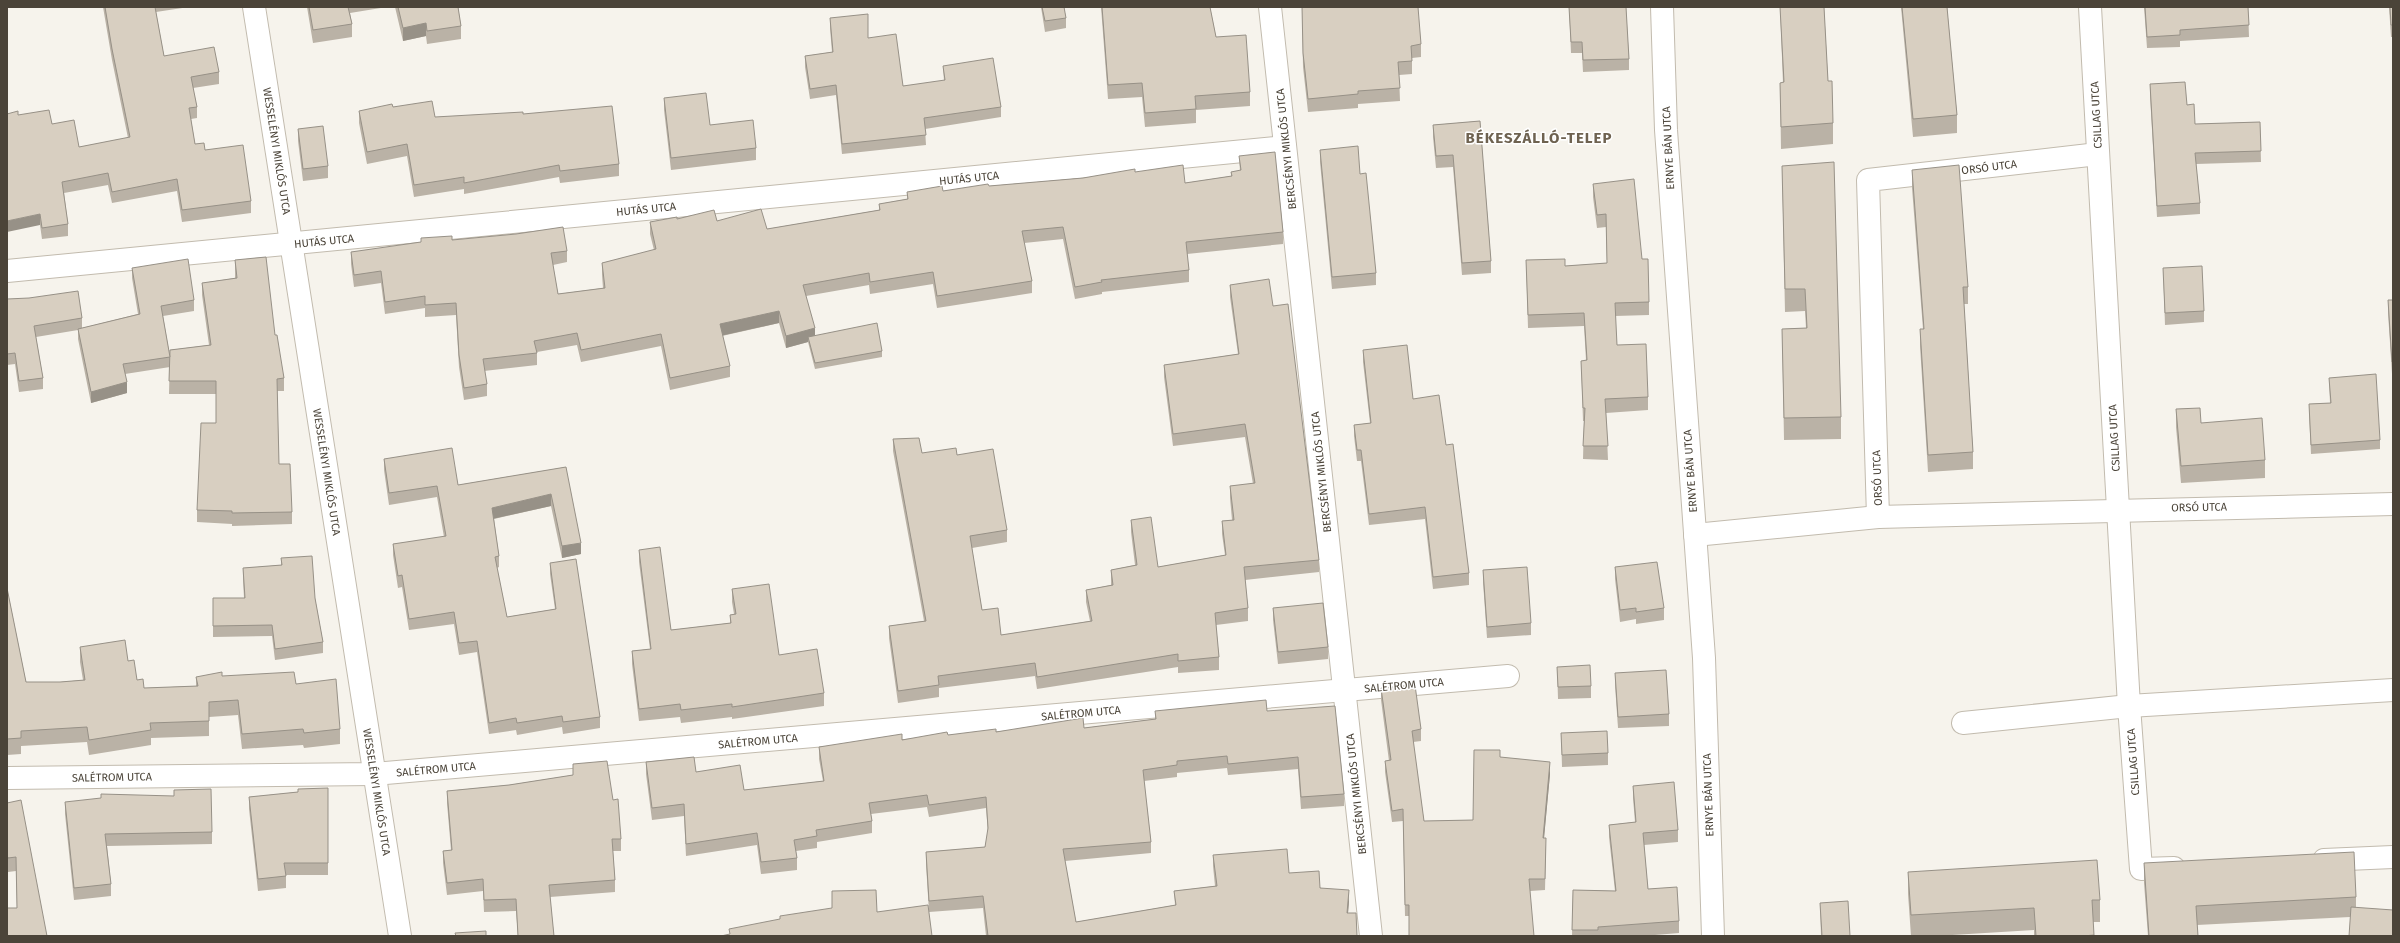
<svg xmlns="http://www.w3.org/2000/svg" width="2400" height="943" viewBox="0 0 2400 943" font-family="'Fira Sans',sans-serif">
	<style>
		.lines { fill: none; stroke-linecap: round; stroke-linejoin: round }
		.street-casing { stroke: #c2bbae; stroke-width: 24 }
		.street { stroke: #fff; stroke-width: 22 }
		.wall { fill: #bab2a6 }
		.shaded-wall { fill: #979187 }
		.building { fill: #d8cfc1; stroke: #979187 }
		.labels { text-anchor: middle; stroke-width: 3; stroke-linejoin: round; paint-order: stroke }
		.street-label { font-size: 11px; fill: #4b4439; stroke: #fff }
		.district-label { font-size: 15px; font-weight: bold; letter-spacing: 1px; fill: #6e6250; stroke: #fff }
	</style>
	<rect width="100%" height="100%" fill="#f6f3ec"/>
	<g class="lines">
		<defs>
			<g id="street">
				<polyline points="254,7 400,936"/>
				<polyline points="1270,7 1371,936"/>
				<polyline points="1662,7 1666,130 1704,658 1713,936"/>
				<polyline points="2090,7 2129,706 2141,869 2174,868"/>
				<polyline points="2098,154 1868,180 1878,517 2393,504"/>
				<polyline points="7,271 1285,147"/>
				<polyline points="1695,535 1878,517"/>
				<polyline points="1963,723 2129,706 2393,690"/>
				<polyline points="7,778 374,774 1508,676"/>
				<polyline points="2324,860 2393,857"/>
			</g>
		</defs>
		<!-- street casing -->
		<use href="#street" class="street-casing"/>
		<!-- street -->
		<use href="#street" class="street"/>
	</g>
	<!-- wall -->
	<g class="wall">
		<polygon points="103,7 189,7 156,12 164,56 219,72 219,84 193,88 197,107 197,118 191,119 195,144 205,150 251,201 251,213 182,222 177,191 112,203 108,185 64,193 68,224 68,236 42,239 40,225 18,115 52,124 79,147 128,138 112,60"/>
		<polygon points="307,7 387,7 350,13 352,24 352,37 313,43"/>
		<polygon points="395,7 458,7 461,26 461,39 427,44 426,36 403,41"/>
		<polygon points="1041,7 1064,7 1066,18 1066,28 1045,32"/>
		<polygon points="1101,7 1210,7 1216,37 1250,92 1250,106 1196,110 1196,123 1145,127 1142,97 1108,99"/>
		<polygon points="1302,7 1421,44 1421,57 1412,58 1412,74 1399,75 1400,101 1358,104 1358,108 1308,112 1303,67"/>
		<polygon points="1569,7 1626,7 1629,59 1629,70 1583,72 1582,53 1571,53"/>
		<polygon points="1780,7 1824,7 1828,81 1833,123 1833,144 1781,149 1780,83 1783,83"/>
		<polygon points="1901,7 1947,7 1957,115 1957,133 1913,137"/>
		<polygon points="2144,7 2248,7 2249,37 2180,41 2180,47 2147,48"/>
		<polygon points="2389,7 2393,7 2393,37 2391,37"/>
		<polygon points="830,18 868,38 903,86 944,81 943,66 1001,107 1001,117 925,129 926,145 842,154 836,95 810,99 805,67 805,56 832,52 830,28"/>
		<polygon points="2150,84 2187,105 2195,124 2260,122 2261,162 2196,164 2200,203 2200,214 2157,217 2150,95"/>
		<polygon points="664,98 710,125 756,148 756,160 671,170 664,110"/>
		<polygon points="393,107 435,117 523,114 619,164 619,176 560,183 559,177 464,194 464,189 414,197 407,156 367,164 359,123 359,111"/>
		<polygon points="1480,121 1491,261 1491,273 1462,275 1453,167 1436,168 1433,137 1433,125"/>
		<polygon points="298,129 328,166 328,178 303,181 298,141"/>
		<polygon points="1320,150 1360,174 1376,273 1376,285 1332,289 1320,162"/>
		<polygon points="1239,156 1283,232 1283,244 1187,254 1189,270 1189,282 1102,292 1102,294 1075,299 1063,239 1024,243 1032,281 1032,293 937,308 933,284 870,294 869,285 806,296 815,336 882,351 882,357 815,369 808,342 786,348 779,323 722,336 730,366 730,377 670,390 661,346 581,362 577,345 537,352 537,365 484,371 487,384 487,396 464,400 459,367 456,315 425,317 425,308 385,314 381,283 354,287 351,264 351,252 452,240 567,251 567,262 553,265 558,294 603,288 602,275 602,263 654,250 650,234 650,222 677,219 717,221 767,229 879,210 879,204 907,199 907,192 943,191 989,186 1083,178 1135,172 1185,183 1231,176 1231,172 1240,171"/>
		<polygon points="1782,166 1841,417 1841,439 1784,440 1782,329 1806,328 1805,311 1785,312"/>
		<polygon points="1912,170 1968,287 1968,304 1964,304 1973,452 1973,469 1928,472 1920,346 1920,329 1923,329 1912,188"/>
		<polygon points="1593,184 1642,259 1649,302 1649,315 1615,316 1617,345 1648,397 1648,410 1606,413 1608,460 1583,459 1584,421 1583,421 1581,361 1586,360 1584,326 1528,328 1526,260 1565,266 1607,263 1606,227 1597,228 1593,197"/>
		<polygon points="235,260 275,335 284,378 284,391 277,391 279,464 292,512 292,524 232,526 232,524 197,522 197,510 216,423 216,394 169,394 170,350 209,345 202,295 202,283 235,278"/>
		<polygon points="132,268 194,300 194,311 163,316 170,357 170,367 125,374 127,393 91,403 78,339 78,330 36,337 43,378 43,389 19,392 15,364 7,365 7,299 82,318 82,328 138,314 132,278"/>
		<polygon points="2163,268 2204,311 2204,322 2165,325"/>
		<polygon points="1230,285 1273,306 1319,560 1319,572 1245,580 1248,608 1248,621 1216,625 1219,657 1219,670 1178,673 1178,667 1037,689 1035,676 939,688 939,697 898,703 889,638 889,626 924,621 893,451 893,439 922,453 957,455 1007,530 1007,542 972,548 982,610 1001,635 1090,621 1086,602 1086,590 1111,585 1111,570 1135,565 1131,532 1131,520 1158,567 1225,555 1222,534 1222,521 1232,520 1230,498 1230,486 1253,484 1245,437 1173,446 1164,377 1164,365 1238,354 1230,297"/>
		<polygon points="2388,300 2393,300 2393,374 2392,374 2388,312"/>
		<polygon points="1363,350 1413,399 1446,445 1469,573 1469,585 1433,589 1425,519 1369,525 1361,461 1357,461 1354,436 1354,425 1370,423 1363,362"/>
		<polygon points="2329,378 2380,440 2380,449 2311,454 2309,413 2309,404 2330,403"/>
		<polygon points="2176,409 2201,423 2265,460 2265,478 2181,483 2176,427"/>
		<polygon points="384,459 458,485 566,467 581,554 562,558 551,506 494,519 499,556 499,567 497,568 507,617 555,609 550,574 550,563 600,717 600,728 563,734 562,727 517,735 516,730 489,734 477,652 459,655 454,624 409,630 402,587 398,588 393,555 393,544 444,537 437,497 389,505 384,470"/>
		<polygon points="639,550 671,630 730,623 730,615 734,614 732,602 732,589 779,655 824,693 824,706 732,719 732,717 681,723 680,717 639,721 632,664 632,651 650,649 639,562"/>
		<polygon points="281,558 315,598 323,642 323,653 275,660 272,636 213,637 213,598 244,598 243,579 243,568 281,565"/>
		<polygon points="1615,567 1664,608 1664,620 1636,624 1636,619 1620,622 1615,579"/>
		<polygon points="1483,570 1531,623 1531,635 1487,638 1483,582"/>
		<polygon points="7,588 26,682 60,682 83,680 80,662 80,647 128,661 137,680 144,688 196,686 196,677 222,676 296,684 340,729 340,744 304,748 303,745 242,749 238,715 209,717 209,736 151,738 151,745 89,755 87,742 21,746 21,754 7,755"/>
		<polygon points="1273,608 1328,647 1328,659 1278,664 1273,620"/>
		<polygon points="1557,667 1591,686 1591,698 1558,699"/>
		<polygon points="1615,673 1669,714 1669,726 1618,728 1615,685"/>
		<polygon points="1381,688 1421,729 1421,741 1413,742 1424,821 1473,820 1500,757 1550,774 1544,838 1546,849 1545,890 1530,891 1409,916 1405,916 1403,821 1392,822 1385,772 1385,761 1389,761 1381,700"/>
		<polygon points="1155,711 1267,711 1344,794 1344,806 1301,809 1298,769 1228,775 1227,768 1177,773 1177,777 1144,781 1151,842 1151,853 1065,861 1076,922 1175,905 1174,891 1215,886 1213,866 1213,855 1289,873 1349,901 1348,913 1357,936 986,936 983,908 929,912 926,864 926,852 985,847 988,832 986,808 929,817 927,807 871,814 872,821 872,833 817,842 817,848 796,851 797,858 797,870 761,874 757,845 686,856 684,816 652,820 646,774 646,762 696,772 744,790 823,781 819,759 819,747 948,735 996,732 1084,728 1155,719"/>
		<polygon points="1561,733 1608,753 1608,765 1562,767"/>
		<polygon points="573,764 613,800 621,839 621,851 613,851 615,880 615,892 550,897 554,936 518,936 516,911 484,912 483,891 447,895 443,863 443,851 451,850 447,803 447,791 509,785 573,775"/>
		<polygon points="1633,786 1678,830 1678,842 1644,845 1648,889 1679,921 1679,933 1643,936 1572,936 1573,890 1615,891 1609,837 1609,825 1635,822 1633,798"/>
		<polygon points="328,788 328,875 286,875 286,888 258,891 249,809 249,797 298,792"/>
		<polygon points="65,802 212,832 212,844 107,846 111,884 111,896 74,900 65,814"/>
		<polygon points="7,803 47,936 17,908 16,871 8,872 7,869"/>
		<polygon points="2144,863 2356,897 2356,908 2350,917 2197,925 2198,936 2148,936 2144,883"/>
		<polygon points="1908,872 2100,900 2100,922 2093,922 2094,936 2034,936 2034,930 1936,936 1911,936 1908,894"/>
		<polygon points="1820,903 1850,936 1821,936"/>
	</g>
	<!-- shaded-wall -->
	<g class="shaded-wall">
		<polygon points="426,23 426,36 403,41 403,28"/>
		<polygon points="40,214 40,225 7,232 7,221"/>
		<polygon points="779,311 779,323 720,336 720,324"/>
		<polygon points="815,328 815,340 808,337 808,342 786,348 786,336"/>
		<polygon points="127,382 127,393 91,403 91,392"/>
		<polygon points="551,494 551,506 492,519 492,508"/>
		<polygon points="581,543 581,554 562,558 562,546"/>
		<polygon points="1550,762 1550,774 1543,849 1543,838"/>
		<polygon points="1349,890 1349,901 1347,925 1347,913"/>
	</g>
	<!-- building -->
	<g class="building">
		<polygon points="105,7 155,7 164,56 214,47 219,72 191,77 197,107 189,108 195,144 204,143 205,150 243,145 251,201 182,210 177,179 112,192 108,173 62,182 68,224 42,228 40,214 7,221 7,114 18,111 18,115 49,110 52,124 74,120 79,147 130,137 112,49"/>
		<polygon points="309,7 348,7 352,24 313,30"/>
		<polygon points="398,7 458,7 461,26 427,31 426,23 403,28"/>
		<polygon points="1042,7 1064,7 1066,18 1045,21"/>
		<polygon points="1102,7 1210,7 1216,37 1246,35 1250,92 1195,96 1196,109 1145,113 1142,83 1108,85"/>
		<polygon points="1302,7 1418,7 1421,44 1411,46 1412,61 1398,62 1400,88 1358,91 1358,94 1308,99 1303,53"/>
		<polygon points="1569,7 1626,7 1629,59 1583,60 1582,42 1571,42"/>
		<polygon points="1780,7 1824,7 1828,81 1832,81 1833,123 1781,127 1780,83 1784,82"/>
		<polygon points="1902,7 1947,7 1957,115 1913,119"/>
		<polygon points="2145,7 2248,7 2249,25 2180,30 2180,35 2147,37"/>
		<polygon points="2390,7 2393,7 2393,25 2391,25"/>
		<polygon points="868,14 868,38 896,34 903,86 945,80 943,66 993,58 1001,107 924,118 926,135 842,144 836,85 810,89 805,56 833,52 830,18"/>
		<polygon points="2185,82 2187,105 2194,104 2195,124 2260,122 2261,151 2195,153 2200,203 2157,206 2150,84"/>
		<polygon points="706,93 710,125 753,120 756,148 671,158 664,98"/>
		<polygon points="432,101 435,117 523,112 523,114 612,106 619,164 560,171 559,165 464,183 464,177 414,185 407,144 367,152 359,111 392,104 393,107"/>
		<polygon points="1480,121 1491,261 1462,263 1453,155 1436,156 1433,125"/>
		<polygon points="323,126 328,166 303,169 298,129"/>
		<polygon points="1358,146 1360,174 1366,173 1376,273 1332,277 1320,150"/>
		<polygon points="1275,152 1283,232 1186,242 1189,270 1101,280 1102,282 1075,287 1063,227 1022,231 1032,281 937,296 933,272 870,282 869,273 803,285 815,328 786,336 779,311 720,324 730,366 670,378 661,334 581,350 577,333 534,341 537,353 483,359 487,384 464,388 459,355 456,303 425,305 425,296 385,302 381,271 354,275 351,252 421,242 421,238 452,236 452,240 516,234 563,227 567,251 551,253 558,294 605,288 602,263 656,249 650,222 677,217 677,219 714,210 717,221 761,209 767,229 880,210 879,204 908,199 907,192 942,186 943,191 988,184 989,186 1083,178 1135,169 1135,172 1183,165 1185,183 1232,176 1231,172 1241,170 1239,156"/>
		<polygon points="1834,162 1841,417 1784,418 1782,329 1807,328 1805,289 1785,289 1782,166"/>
		<polygon points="1959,165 1968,287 1963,287 1973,452 1928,455 1920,329 1924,329 1912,170"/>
		<polygon points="1634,179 1642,259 1648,259 1649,302 1615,303 1617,345 1646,344 1648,397 1605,399 1608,446 1583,446 1585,408 1583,408 1581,361 1587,360 1584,313 1528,315 1526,260 1565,259 1565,266 1607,263 1606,214 1597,215 1593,184"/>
		<polygon points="266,257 275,335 277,335 284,378 277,379 279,464 290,464 292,512 232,513 232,511 197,510 201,423 216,423 216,381 169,381 170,350 211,345 202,283 237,278 235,260"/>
		<polygon points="188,259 194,300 161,306 170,357 123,364 127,382 91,392 78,329 140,314 132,268"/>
		<polygon points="2202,266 2204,311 2165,313 2163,268"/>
		<polygon points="1269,279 1273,306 1288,304 1319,560 1244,567 1248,608 1215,613 1219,657 1178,661 1178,654 1037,677 1035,663 938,676 939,685 898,691 889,626 926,621 893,439 919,438 922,453 956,448 957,455 993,449 1007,530 970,536 982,610 998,608 1001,635 1092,621 1086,590 1113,585 1111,570 1137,565 1131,520 1151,517 1158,567 1226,555 1222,521 1234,520 1230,486 1255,483 1245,424 1173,434 1164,365 1239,354 1230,285"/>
		<polygon points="78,291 82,318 34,326 43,378 19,381 15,353 7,354 7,299 29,298"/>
		<polygon points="2388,300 2393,300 2393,362 2392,362"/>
		<polygon points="877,323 882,351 815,363 808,337"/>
		<polygon points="1407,345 1413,399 1439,395 1446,445 1453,444 1469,573 1433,577 1425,507 1369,514 1361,450 1357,450 1354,425 1371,423 1363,350"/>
		<polygon points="2376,374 2380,440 2311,445 2309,404 2331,403 2329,378"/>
		<polygon points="2200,408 2201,423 2262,418 2265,460 2181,466 2176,409"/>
		<polygon points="452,448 458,485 566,467 581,543 562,546 551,494 492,508 499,556 495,557 507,617 556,609 550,563 576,559 600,717 563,722 562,716 517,723 516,718 489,723 477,641 459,643 454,612 409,619 402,575 398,576 393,544 446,536 437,486 389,493 384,459"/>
		<polygon points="660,547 671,630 731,623 730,615 736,614 732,589 769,584 779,655 817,649 824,693 732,707 732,704 681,710 680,704 639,709 632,651 651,649 639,550"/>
		<polygon points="312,556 315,598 323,642 275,649 272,625 213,626 213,598 245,598 243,568 282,565 281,558"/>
		<polygon points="1657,562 1664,608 1636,612 1636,608 1620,610 1615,567"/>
		<polygon points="1527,567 1531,623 1487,627 1483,570"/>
		<polygon points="7,588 26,682 60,682 85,680 80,647 125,640 128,661 134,660 137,680 143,679 144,688 198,686 196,677 222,672 222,676 294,672 296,684 336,679 340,729 304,733 303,729 242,734 238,700 209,702 209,721 150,723 151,730 89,740 87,727 21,731 21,738 7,739"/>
		<polygon points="1323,603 1328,647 1278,652 1273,608"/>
		<polygon points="1590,665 1591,686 1558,687 1557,667"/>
		<polygon points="1666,670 1669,714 1618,717 1615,673"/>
		<polygon points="1415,685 1421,729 1412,731 1424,821 1473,820 1474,750 1500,750 1500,757 1550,762 1543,838 1546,838 1545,879 1529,879 1534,936 1409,936 1409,905 1405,905 1403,809 1392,811 1385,761 1391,760 1381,688"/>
		<polygon points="1266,700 1267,711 1335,706 1344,794 1301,797 1298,757 1228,764 1227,756 1177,761 1177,765 1143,770 1151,842 1063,849 1076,922 1176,905 1174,891 1217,886 1213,855 1287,849 1289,873 1319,871 1320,888 1349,890 1347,913 1356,913 1357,936 988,936 983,896 929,901 926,852 985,847 988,828 986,797 929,805 927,795 869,803 872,821 816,830 817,836 794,840 797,858 761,862 757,833 686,844 684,804 652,808 646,762 694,757 696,772 740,765 744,790 824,781 819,747 902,734 902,740 947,732 948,735 996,729 996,732 1083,718 1084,728 1156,719 1155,711"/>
		<polygon points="1607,731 1608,753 1562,755 1561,733"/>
		<polygon points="607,761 613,800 618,799 621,839 612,839 615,880 549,885 554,936 518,936 516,899 484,900 483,879 447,883 443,851 452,850 447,791 509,785 573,775 573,764"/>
		<polygon points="1674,782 1678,830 1643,833 1648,889 1677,887 1679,921 1598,927 1598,930 1572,930 1573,890 1616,891 1609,825 1636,822 1633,786"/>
		<polygon points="328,788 328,863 284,863 286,876 258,879 249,797 298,792 298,789"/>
		<polygon points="211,789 212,832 105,834 111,884 74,888 65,802 101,798 101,794 174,796 174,790"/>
		<polygon points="21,800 47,936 7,936 7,908 17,908 16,857 8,858 7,855 7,803"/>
		<polygon points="2354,852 2356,897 2196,906 2198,936 2149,936 2144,863"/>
		<polygon points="2097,860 2100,900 2092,900 2094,935 2083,936 2036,936 2034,908 1911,915 1908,872"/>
		<polygon points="876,890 877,912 928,905 932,936 721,936 730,934 729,929 780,919 780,916 832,908 832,891"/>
		<polygon points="1848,901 1850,936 1822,936 1820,903"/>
		<polygon points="2351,907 2393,910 2393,936 2349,936"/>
		<polygon points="486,931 486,936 456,936 455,933"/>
	</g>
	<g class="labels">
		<!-- street labels -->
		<g class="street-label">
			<text transform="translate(2096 115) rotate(-93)" y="4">CSILLAG UTCA</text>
			<text transform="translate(1668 148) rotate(-93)" y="4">ERNYE BÁN UTCA</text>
			<text transform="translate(1286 149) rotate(-96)" y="4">BERCSÉNYI MIKLÓS UTCA</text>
			<text transform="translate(277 151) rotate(81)" y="4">WESSELÉNYI MIKLÓS UTCA</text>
			<text transform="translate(1989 167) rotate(-7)" y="4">ORSÓ UTCA</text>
			<text transform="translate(969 178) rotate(-6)" y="4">HUTÁS UTCA</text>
			<text transform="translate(646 209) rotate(-6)" y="4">HUTÁS UTCA</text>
			<text transform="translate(324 241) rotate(-6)" y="4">HUTÁS UTCA</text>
			<text transform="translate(2114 438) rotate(-93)" y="4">CSILLAG UTCA</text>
			<text transform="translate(1690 471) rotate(-94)" y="4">ERNYE BÁN UTCA</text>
			<text transform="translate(327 472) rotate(81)" y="4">WESSELÉNYI MIKLÓS UTCA</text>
			<text transform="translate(1321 472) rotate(-96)" y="4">BERCSÉNYI MIKLÓS UTCA</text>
			<text transform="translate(1877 478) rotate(-92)" y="4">ORSÓ UTCA</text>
			<text transform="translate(2199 507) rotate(-1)" y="4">ORSÓ UTCA</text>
			<text transform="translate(1404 685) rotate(-5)" y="4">SALÉTROM UTCA</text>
			<text transform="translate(1081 713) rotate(-5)" y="4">SALÉTROM UTCA</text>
			<text transform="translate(758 741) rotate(-5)" y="4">SALÉTROM UTCA</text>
			<text transform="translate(2133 762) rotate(-94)" y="4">CSILLAG UTCA</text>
			<text transform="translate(436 769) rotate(-5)" y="4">SALÉTROM UTCA</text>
			<text transform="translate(112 777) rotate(-1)" y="4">SALÉTROM UTCA</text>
			<text transform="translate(377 792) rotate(81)" y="4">WESSELÉNYI MIKLÓS UTCA</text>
			<text transform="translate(1356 794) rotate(-96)" y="4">BERCSÉNYI MIKLÓS UTCA</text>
			<text transform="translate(1708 795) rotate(-92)" y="4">ERNYE BÁN UTCA</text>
		</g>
		<!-- district labels -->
		<g class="district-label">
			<text x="1539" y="143">BÉKESZÁLLÓ-TELEP</text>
		</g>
	</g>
	<!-- border -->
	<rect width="2400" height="943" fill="none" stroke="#4b4439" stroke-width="16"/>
</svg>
